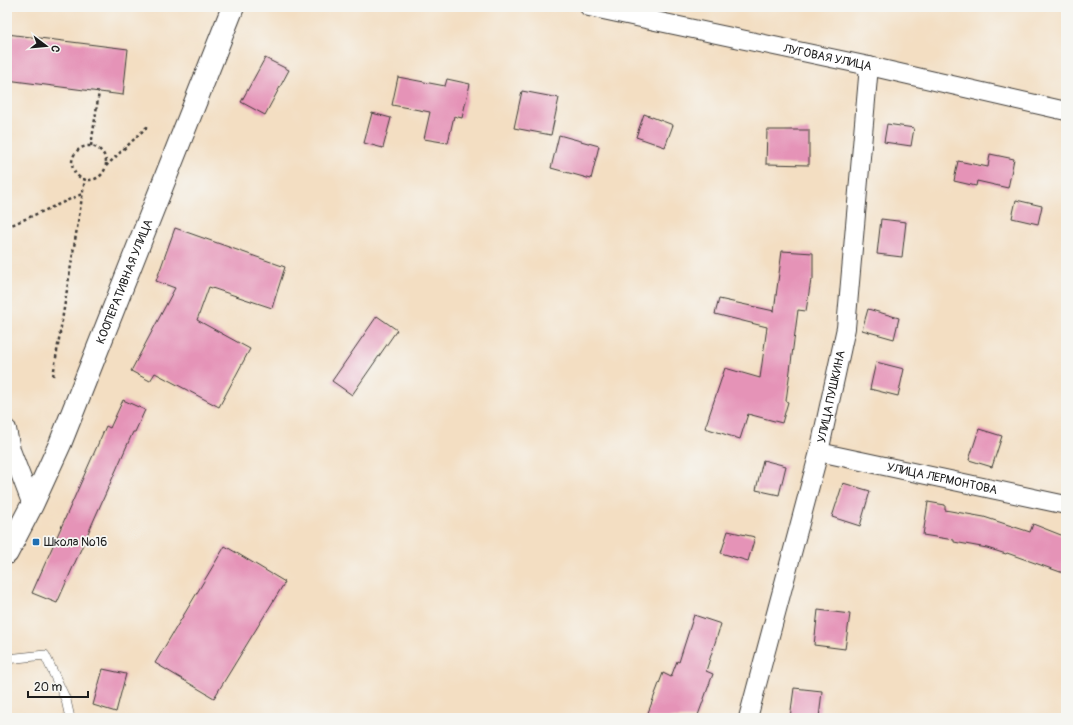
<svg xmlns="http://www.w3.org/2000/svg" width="1073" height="725" viewBox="0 0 1073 725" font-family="Pangolin,sans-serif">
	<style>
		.building { fill: #e593b7 }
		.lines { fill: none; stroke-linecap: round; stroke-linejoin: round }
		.lane-casing { stroke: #3c3935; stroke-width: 10 }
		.street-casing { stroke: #3c3935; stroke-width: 20 }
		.primary-casing { stroke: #3c3935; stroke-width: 24 }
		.path { stroke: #3c3935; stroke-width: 2.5; stroke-dasharray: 3 3; stroke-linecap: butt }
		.lane { stroke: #fff; stroke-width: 9 }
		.street { stroke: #fff; stroke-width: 18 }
		.primary { stroke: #fff; stroke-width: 22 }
		.poi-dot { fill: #1f6fb2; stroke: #f6f6f2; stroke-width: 1.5 }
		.labels { text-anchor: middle; stroke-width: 3.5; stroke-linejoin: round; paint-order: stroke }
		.street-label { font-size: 12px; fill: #1c1c1c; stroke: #f6f6f2 }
		.poi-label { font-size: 12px; fill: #1c1c1c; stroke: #f6f6f2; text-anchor: start }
	</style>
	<rect width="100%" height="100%" fill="#f6f6f2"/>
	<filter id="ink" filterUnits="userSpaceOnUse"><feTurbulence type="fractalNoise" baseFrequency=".025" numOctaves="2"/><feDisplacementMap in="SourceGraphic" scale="8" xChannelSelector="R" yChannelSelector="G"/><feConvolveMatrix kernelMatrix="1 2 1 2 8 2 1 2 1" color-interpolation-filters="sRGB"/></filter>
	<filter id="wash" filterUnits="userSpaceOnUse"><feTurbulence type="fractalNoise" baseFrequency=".012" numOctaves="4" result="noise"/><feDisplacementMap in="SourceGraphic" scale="16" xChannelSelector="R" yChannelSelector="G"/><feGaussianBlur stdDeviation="0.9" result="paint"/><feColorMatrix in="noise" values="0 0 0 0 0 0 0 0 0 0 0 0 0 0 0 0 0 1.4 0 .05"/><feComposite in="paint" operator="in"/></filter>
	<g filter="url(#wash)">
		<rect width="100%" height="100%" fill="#f3dec2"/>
		<g id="blocks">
			<!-- building -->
			<g class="building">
				<polygon points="7,34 128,49 123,95 7,80"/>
				<polygon points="265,58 289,70 265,115 241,102"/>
				<polygon points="398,77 445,86 447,79 470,84 462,118 454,116 448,143 424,139 430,112 392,105"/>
				<polygon points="522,91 559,98 551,135 514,128"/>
				<polygon points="372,113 391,118 383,148 364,143"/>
				<polygon points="644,114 673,125 665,147 636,137"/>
				<polygon points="887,124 914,128 911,146 884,142"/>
				<polygon points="767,130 809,130 809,165 766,164"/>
				<polygon points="559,135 599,146 591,179 551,168"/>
				<polygon points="990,154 1014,159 1008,188 977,181 976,186 954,181 958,161 988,167"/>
				<polygon points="1016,200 1042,206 1038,224 1012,218"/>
				<polygon points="881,219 906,222 902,257 877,254"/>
				<polygon points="175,228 285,267 272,308 209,287 197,320 250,349 219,407 155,373 150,381 131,371 175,288 156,281"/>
				<polygon points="782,251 813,253 813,280 811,280 806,311 798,310 786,401 788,402 782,423 748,414 740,439 705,428 725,368 760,378 767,327 715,314 719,299 774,311"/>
				<polygon points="868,309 899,318 894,339 862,330"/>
				<polygon points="377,316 397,330 352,395 332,381"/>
				<polygon points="876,362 904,369 898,396 870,389"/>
				<polygon points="123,400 145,410 135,432 133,432 57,603 32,593 106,426 110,428"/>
				<polygon points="979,429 1002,436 992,467 969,460"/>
				<polygon points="763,460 786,466 779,495 756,490"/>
				<polygon points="843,483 870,491 860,526 832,517"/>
				<polygon points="928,502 945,505 945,510 984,517 1030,532 1033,524 1066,537 1066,574 1007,553 1006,554 987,548 954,542 954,540 923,535"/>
				<polygon points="728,531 755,537 748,561 721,553"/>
				<polygon points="225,546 285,582 214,698 155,663"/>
				<polygon points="818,610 850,614 845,649 814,645"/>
				<polygon points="694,615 721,624 706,671 713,674 697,718 646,718 663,673 671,677 677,661 679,662"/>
				<polygon points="103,669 126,674 116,712 93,705"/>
				<polygon points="794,688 822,691 819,718 790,718"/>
			</g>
		</g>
	</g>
	<g filter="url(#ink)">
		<use href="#blocks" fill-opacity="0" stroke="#3c3935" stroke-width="1"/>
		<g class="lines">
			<defs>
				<polyline id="lane" points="7,659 45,655 66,700 70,718"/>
				<g id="street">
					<path id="s1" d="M 589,7 L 869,66 L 1066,111"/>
					<polyline points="7,429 11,450 32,505"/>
					<path id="s2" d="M 819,452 L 1066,505"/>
					<path id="s3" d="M 748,718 L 819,452 L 846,328 L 869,66"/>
				</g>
				<g id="primary">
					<path id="s4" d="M 7,553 L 32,505 L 60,444 L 233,7"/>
				</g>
			</defs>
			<!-- lane casing -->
			<use href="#lane" class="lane-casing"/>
			<!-- street casing -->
			<use href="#street" class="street-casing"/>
			<!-- primary casing -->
			<use href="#primary" class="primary-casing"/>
			<!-- path -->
			<g class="path">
				<polyline points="91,146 99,92"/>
				<circle cx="89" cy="163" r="17"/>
				<polyline points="106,166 148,126"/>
				<polyline points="7,227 82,194"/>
				<polyline points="53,376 85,179"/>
			</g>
			<!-- lane -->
			<use href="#lane" class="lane"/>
			<!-- street -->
			<use href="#street" class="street"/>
			<!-- primary -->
			<use href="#primary" class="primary"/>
		</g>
	</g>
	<!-- markers -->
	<rect class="poi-dot" x="32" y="538" width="8" height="8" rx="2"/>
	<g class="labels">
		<!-- street labels -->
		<g class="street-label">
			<text dy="4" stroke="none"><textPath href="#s1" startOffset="244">ЛУГОВАЯ УЛИЦА</textPath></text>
			<text dy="4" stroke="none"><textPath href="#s4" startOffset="296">КООПЕРАТИВНАЯ УЛИЦА</textPath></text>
			<text dy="4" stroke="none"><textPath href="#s3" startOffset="332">УЛИЦА ПУШКИНА</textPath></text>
			<text dy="4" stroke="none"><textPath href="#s2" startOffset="126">УЛИЦА ЛЕРМОНТОВА</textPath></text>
		</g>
		<!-- poi labels -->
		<g class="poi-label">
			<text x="44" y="546">Школа №16</text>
		</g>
	</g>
	<!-- margin -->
	<rect width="1073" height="725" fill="none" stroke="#f6f6f2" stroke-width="24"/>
	<!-- north arrow -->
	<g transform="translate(46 46) rotate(106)" stroke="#f6f6f2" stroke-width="3" paint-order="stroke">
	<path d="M0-3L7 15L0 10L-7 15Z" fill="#1c1c1c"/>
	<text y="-6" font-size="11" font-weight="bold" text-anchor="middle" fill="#1c1c1c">С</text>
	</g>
	<!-- scale -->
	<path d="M28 691v6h60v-6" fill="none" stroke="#1c1c1c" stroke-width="2"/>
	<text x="34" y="691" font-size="12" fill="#1c1c1c" stroke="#f6f6f2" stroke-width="3" paint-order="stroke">20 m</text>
</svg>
